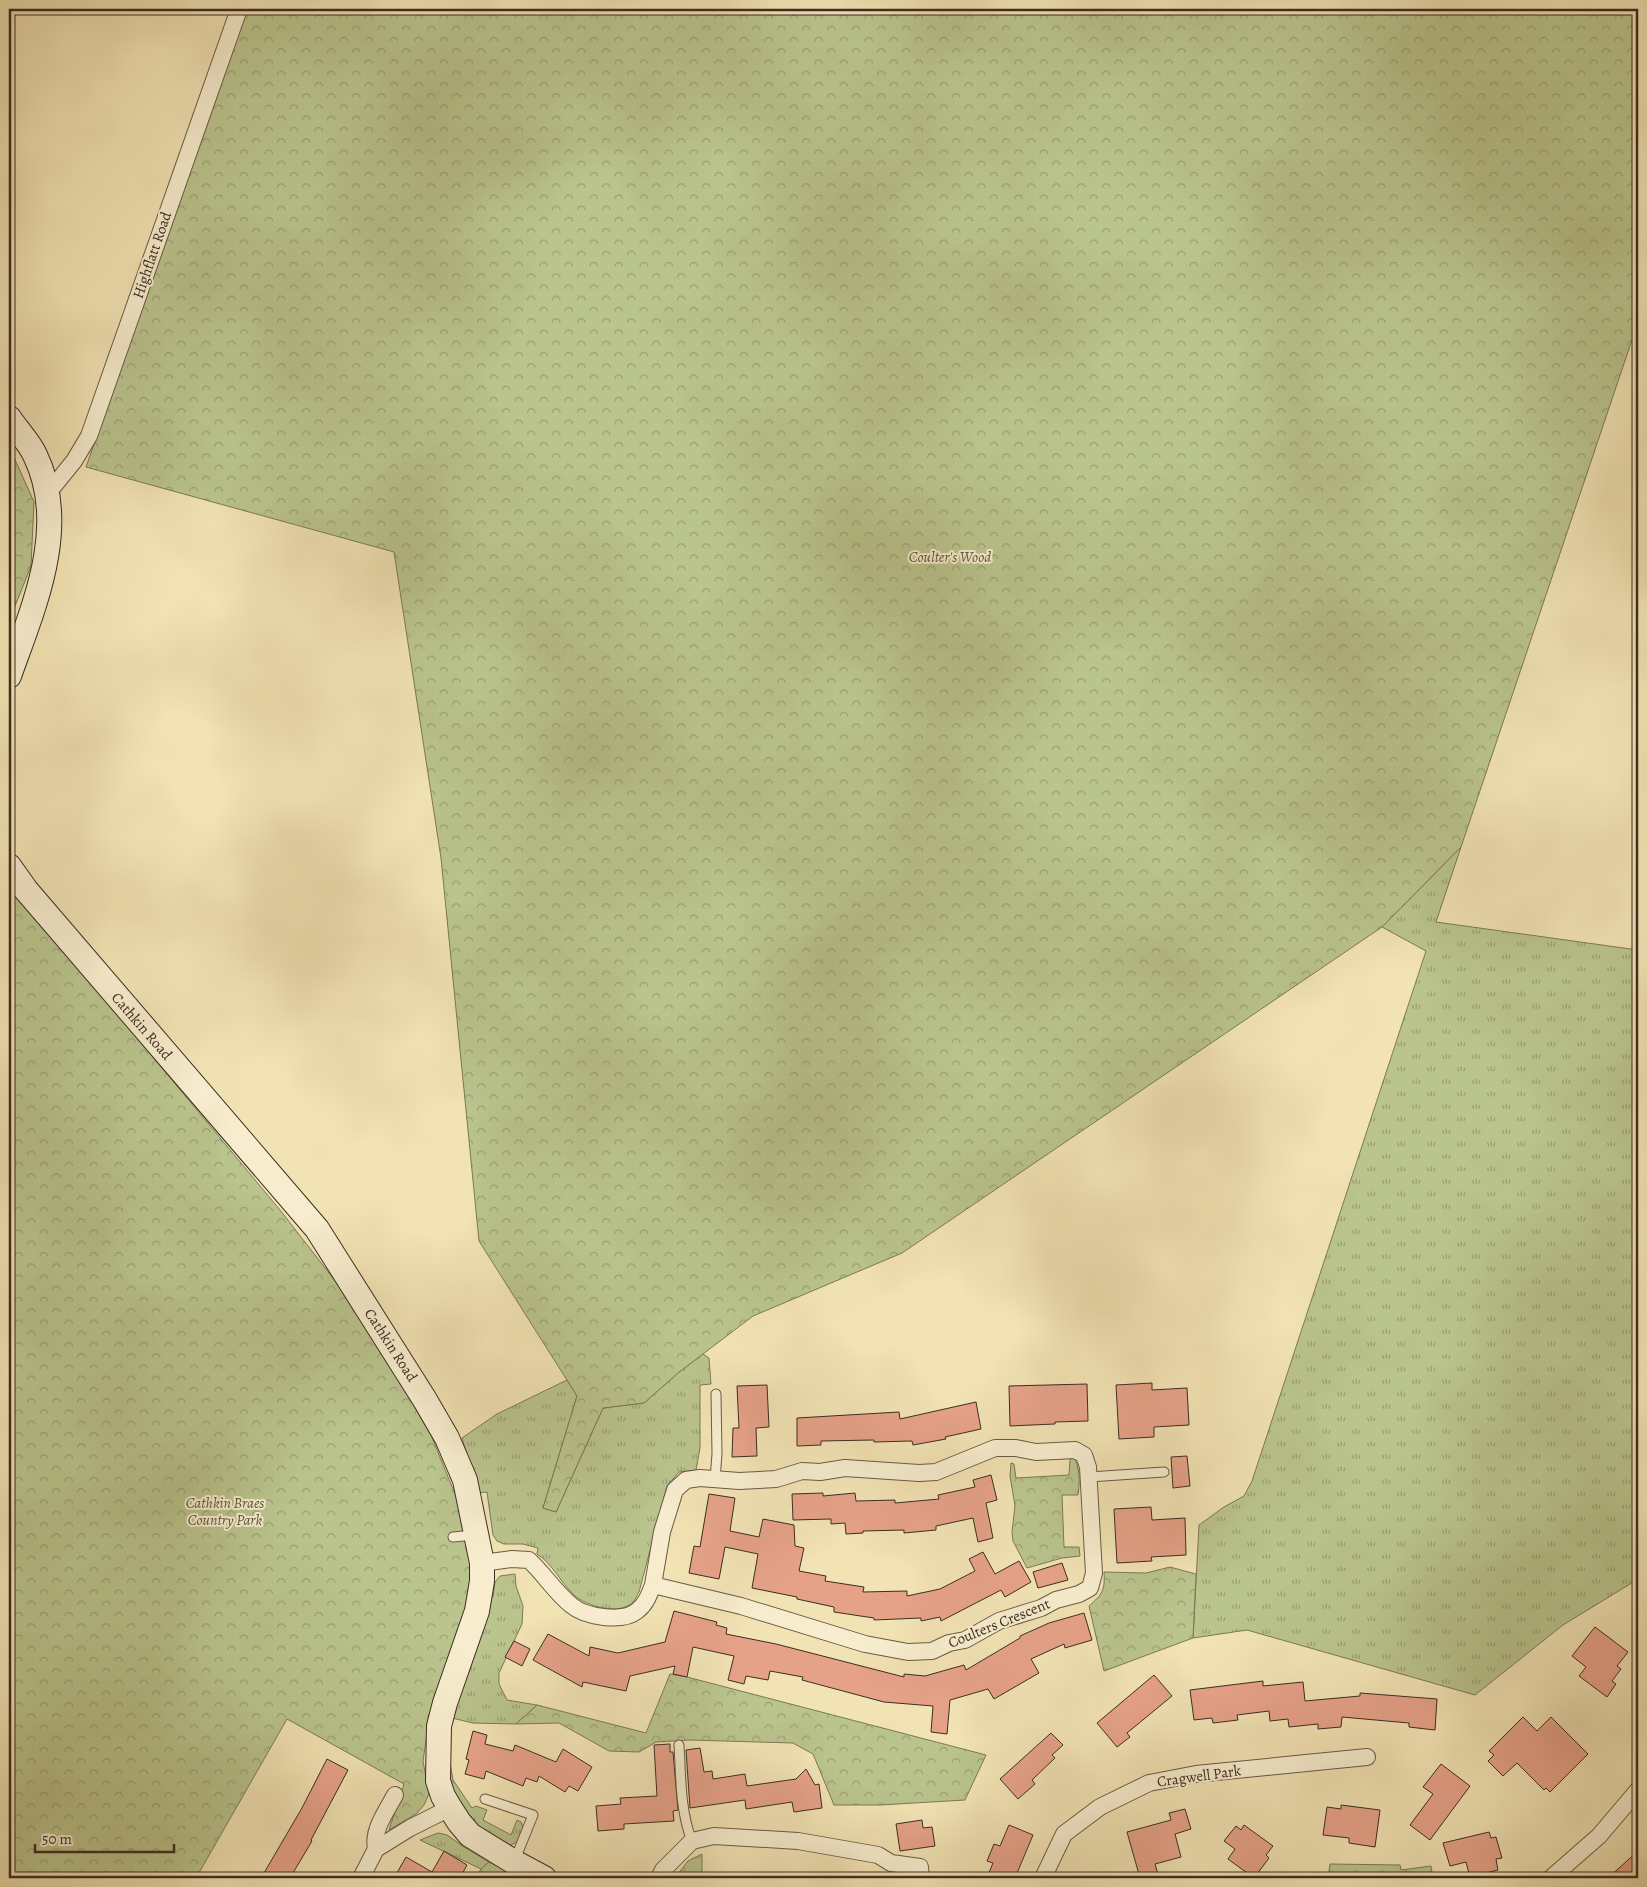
<svg xmlns="http://www.w3.org/2000/svg" width="1647" height="1887" viewBox="0 0 1647 1887" font-family="Alegreya,serif">
	<style>
		.grass { fill: url(#grass-tufts); stroke: #7b7857 }
		.forest { fill: url(#forest-crowns); stroke: #7b7857 }
		.building { fill: #e6a289; stroke: #3c2d21 }
		.lines { fill: none; stroke-linecap: round; stroke-linejoin: round }
		.lane-casing { stroke: #6a5a46; stroke-width: 11 }
		.street-casing { stroke: #6a5a46; stroke-width: 18 }
		.secondary-casing { stroke: #3c2d21; stroke-width: 26 }
		.lane { stroke: #f7edce; stroke-width: 9 }
		.street { stroke: #f7edce; stroke-width: 16 }
		.secondary { stroke: #f7edce; stroke-width: 24 }
		.labels { text-anchor: middle; stroke-width: 4; stroke-linejoin: round; paint-order: stroke }
		.street-label { font-size: 15px; fill: #3c2d21; stroke: #f7edce }
		.park-label { font-size: 15px; font-style: italic; fill: #5c533c; stroke: #f7edce }
	</style>
	<defs>
		<pattern id="grass-tufts" width="24" height="20" patternUnits="userSpaceOnUse" patternTransform="scale(1.25)"><rect width="24" height="20" fill="#bac48d"/><path d="M3 7l-1-3M5 7V3M7 7l1-3M15 17l-1-3M17 17v-4M19 17l1-3" fill="none" stroke="#98a073"/></pattern>
		<pattern id="forest-crowns" width="20" height="18" patternUnits="userSpaceOnUse" patternTransform="scale(1.25)"><rect width="20" height="18" fill="#bac48d"/><path d="M2 6a3 3 0 1 1 6 0M12 15a3 3 0 1 1 6 0" fill="none" stroke="#98a073"/></pattern>
	</defs>
	<rect width="100%" height="100%" fill="#f2e3b4"/>
	<filter id="stains"><feTurbulence type="fractalNoise" baseFrequency=".004" numOctaves="4"/><feColorMatrix values="0 0 0 0 .2 0 0 0 0 .09 0 0 0 0 .02 0 0 0 .5 -.17"/></filter>
	<radialGradient id="worn" r=".72"><stop offset=".6" stop-color="#630" stop-opacity="0"/><stop offset="1" stop-color="#630" stop-opacity=".3"/></radialGradient>
	<!-- grass -->
	<g class="grass">
		<polygon points="1461,847 1436,922 1638,950 1638,1576 1635,1581 1563,1625 1475,1695 1247,1630 1193,1638 1199,1525 1224,1507 1244,1496 1252,1481 1426,951 1382,927"/>
		<path d="M 703,1354 L 709,1358 L 711,1384 L 700,1385 L 700,1448 L 696,1470 L 679,1472 L 667,1486 L 639,1592 C 637,1595 635,1600 633,1602 C 620,1616 586,1606 574,1595 C 560,1582 553,1564 537,1554 L 538,1548 L 523,1544 L 504,1544 L 497,1541 L 493,1535 L 487,1492 L 479,1493 L 462,1438 L 497,1414 L 567,1380 L 577,1396 L 543,1508 L 556,1512 L 603,1408 L 644,1403 L 678,1373 Z"/>
		<polygon points="515,1574 516,1586 523,1606 522,1624 499,1673 499,1684 507,1700 537,1705 516,1724 473,1723 452,1718 482,1634 490,1598 493,1597 495,1582 500,1576"/>
		<path d="M 448,1751 L 453,1780 L 472,1808 L 476,1806 L 487,1810 L 483,1820 L 511,1835 L 517,1820 L 521,1822 L 524,1830 C 519,1841 516,1845 504,1846 L 472,1823 L 451,1790 L 446,1767 Z"/>
		<polygon points="438,1833 447,1835 464,1847 489,1862 481,1869 420,1840"/>
		<polygon points="702,1854 702,1878 675,1878 688,1861"/>
	</g>
	<!-- forest -->
	<g class="forest">
		<polygon points="246,9 1638,9 1638,322 1461,847 1382,927 902,1253 753,1316 678,1373 644,1403 603,1408 556,1512 543,1508 577,1396 479,1241 441,858 394,552 86,467"/>
		<polygon points="9,449 13,455 34,502 31,566 9,621"/>
		<polygon points="9,884 280,1210 357,1309 431,1435 466,1521 470,1561 469,1599 429,1720 423,1761 429,1794 424,1805 416,1814 389,1830 404,1784 287,1719 196,1878 9,1878"/>
		<path d="M 1073,1455 C 1080,1467 1080,1482 1078,1495 L 1062,1495 L 1064,1547 L 1079,1547 L 1080,1556 L 1062,1558 L 1027,1568 L 1013,1541 L 1012,1532 L 1015,1506 L 1010,1476 L 1011,1463 L 1014,1464 L 1016,1478 L 1069,1475 L 1070,1460 Z"/>
		<path d="M 1170,1567 L 1196,1574 L 1193,1638 L 1104,1671 L 1089,1606 C 1103,1594 1105,1590 1104,1572 L 1146,1573 Z"/>
		<polygon points="670,1674 687,1677 986,1755 965,1800 880,1805 834,1805 813,1754 793,1743 689,1740 656,1742 639,1752 609,1751 559,1723 516,1724 537,1705 646,1733"/>
		<polygon points="489,1862 521,1878 476,1878 481,1869"/>
		<polygon points="1330,1864 1400,1865 1401,1870 1431,1866 1433,1878 1328,1878"/>
	</g>
	<!-- building -->
	<g class="building">
		<polygon points="1152,1383 1152,1390 1187,1388 1189,1425 1154,1427 1154,1437 1119,1439 1116,1385"/>
		<polygon points="1087,1384 1088,1421 1055,1422 1055,1424 1010,1426 1009,1386"/>
		<polygon points="767,1385 769,1427 756,1428 757,1456 732,1457 733,1428 739,1428 737,1386"/>
		<polygon points="976,1402 981,1429 945,1437 946,1439 913,1445 912,1441 874,1442 874,1440 821,1441 821,1445 797,1446 797,1418 899,1412 900,1419"/>
		<polygon points="1187,1456 1190,1486 1173,1488 1171,1457"/>
		<polygon points="991,1475 997,1500 986,1503 993,1538 978,1542 973,1518 936,1526 936,1530 904,1533 904,1530 863,1531 863,1533 846,1534 845,1523 831,1524 831,1519 793,1520 792,1494 823,1493 823,1496 855,1493 856,1501 895,1500 895,1503 939,1499 938,1495 975,1487 973,1480"/>
		<polygon points="709,1494 735,1498 730,1531 759,1537 763,1519 794,1525 795,1546 804,1548 799,1571 826,1576 825,1581 864,1587 863,1592 907,1591 907,1596 940,1589 975,1571 969,1559 983,1552 995,1574 1019,1561 1031,1582 1005,1597 1001,1590 941,1621 940,1617 921,1621 921,1618 874,1620 874,1618 834,1612 834,1607 797,1599 797,1597 752,1588 758,1554 725,1547 719,1579 689,1573 694,1546 700,1547"/>
		<polygon points="1151,1507 1152,1520 1185,1518 1186,1555 1151,1557 1152,1561 1117,1563 1114,1509"/>
		<polygon points="1062,1563 1068,1580 1038,1588 1033,1572"/>
		<polygon points="674,1611 717,1622 716,1625 727,1628 726,1634 776,1644 904,1677 904,1674 925,1676 964,1665 966,1670 1020,1638 1020,1636 1049,1623 1084,1613 1092,1640 1065,1648 1064,1644 1031,1659 1039,1673 994,1699 988,1689 950,1700 947,1734 931,1732 933,1706 884,1702 802,1680 803,1677 770,1671 768,1680 746,1676 744,1684 728,1680 734,1656 693,1647 687,1677 673,1674 675,1666 630,1676 626,1691 583,1682 582,1687 533,1660 548,1634 589,1656 590,1647 618,1653 665,1642"/>
		<polygon points="1595,1627 1628,1652 1617,1666 1621,1669 1612,1681 1616,1684 1607,1697 1579,1676 1586,1667 1572,1656"/>
		<polygon points="514,1641 530,1649 522,1666 505,1657"/>
		<polygon points="1154,1675 1172,1696 1127,1733 1130,1737 1117,1747 1097,1723"/>
		<polygon points="1263,1681 1263,1686 1303,1682 1305,1701 1360,1696 1360,1693 1437,1699 1435,1730 1409,1727 1409,1723 1342,1717 1341,1727 1318,1729 1318,1724 1289,1727 1288,1719 1270,1721 1269,1711 1237,1715 1238,1720 1213,1723 1212,1718 1194,1720 1190,1690"/>
		<polygon points="1523,1717 1537,1731 1551,1717 1588,1754 1550,1792 1546,1788 1544,1790 1517,1763 1503,1776 1488,1761 1494,1755 1489,1751"/>
		<polygon points="473,1731 487,1735 485,1744 513,1751 515,1745 556,1762 563,1749 592,1767 578,1791 569,1786 565,1792 539,1776 537,1782 526,1778 523,1786 486,1771 484,1779 465,1774 469,1760 466,1759"/>
		<polygon points="1051,1733 1063,1745 1052,1755 1055,1758 1032,1780 1035,1784 1018,1799 1000,1779"/>
		<polygon points="670,1744 670,1752 673,1752 678,1810 673,1811 674,1821 624,1824 624,1829 598,1831 596,1806 621,1804 620,1798 657,1796 654,1745"/>
		<polygon points="700,1748 704,1772 712,1771 713,1779 745,1774 747,1786 796,1779 806,1769 815,1785 819,1784 822,1808 794,1812 792,1802 746,1809 745,1800 690,1808 686,1750"/>
		<polygon points="327,1759 348,1770 311,1840 312,1841 290,1878 272,1878 264,1873 302,1808"/>
		<polygon points="1441,1764 1470,1786 1430,1840 1410,1825 1433,1794 1423,1787"/>
		<polygon points="1341,1805 1380,1810 1375,1847 1349,1843 1349,1838 1323,1835 1327,1807 1341,1809"/>
		<polygon points="1185,1809 1191,1829 1175,1834 1181,1857 1155,1864 1159,1878 1140,1878 1127,1832 1171,1820 1169,1813"/>
		<polygon points="922,1820 923,1828 932,1827 935,1846 900,1851 896,1824"/>
		<polygon points="1009,1825 1033,1835 1015,1878 997,1878 988,1875 993,1863 987,1861 994,1844 1000,1846"/>
		<polygon points="1244,1825 1273,1846 1266,1855 1269,1858 1254,1878 1228,1859 1235,1849 1224,1841 1236,1826 1241,1830"/>
		<polygon points="1489,1832 1491,1838 1496,1837 1502,1858 1496,1859 1498,1870 1470,1877 1466,1862 1450,1866 1443,1843"/>
		<polygon points="444,1851 467,1865 460,1878 394,1878 406,1857 432,1872"/>
		<polygon points="1638,1851 1638,1878 1608,1878"/>
	</g>
	<g class="lines">
		<defs>
			<g id="lane">
				<polyline points="1089,1477 1164,1472"/>
				<polyline points="715,1479 717,1454 716,1394"/>
				<polyline points="453,1537 475,1535"/>
				<path d="M 679,1745 C 681,1777 680,1811 692,1841"/>
				<polyline points="485,1799 533,1815 514,1862"/>
			</g>
			<g id="street">
				<polyline points="48,493 74,461 89,436 239,9"/>
				<path d="M 482,1563 L 512,1559 L 529,1560 C 544,1574 555,1592 571,1605 C 585,1617 622,1623 637,1611 C 646,1604 649,1595 653,1585 L 741,1606 L 865,1644 L 908,1652 L 932,1651 L 949,1643 L 965,1640 L 999,1621 L 1041,1608 L 1056,1600 L 1079,1594 L 1090,1588 L 1094,1573 L 1088,1467 L 1084,1455 L 1075,1450 L 1036,1452 L 1016,1448 L 995,1448 L 936,1472 L 919,1473 L 845,1468 L 820,1472 L 802,1471 L 776,1479 L 739,1481 L 700,1478 L 686,1480 L 675,1490 L 662,1532 L 653,1585"/>
				<path d="M 376,1849 C 372,1830 386,1812 395,1795"/>
				<polyline points="361,1878 376,1849 410,1828 450,1808"/>
				<polyline points="659,1878 663,1870 692,1841 714,1836 798,1841 878,1855 891,1863 920,1867 921,1878"/>
				<polyline points="1043,1878 1064,1834 1100,1807 1149,1783 1196,1774 1367,1757"/>
				<polyline points="1551,1878 1599,1836 1638,1790"/>
			</g>
			<g id="secondary">
				<path d="M 9,418 C 17,430 29,442 35,455 C 70,527 33,608 9,676"/>
				<polyline points="9,866 26,890 317,1229 425,1400 447,1438 465,1480 482,1563 482,1581 477,1611 445,1703 439,1726 438,1781 443,1796 450,1808 459,1822 470,1835 514,1862 544,1878"/>
			</g>
		</defs>
		<!-- lane casing -->
		<use href="#lane" class="lane-casing"/>
		<!-- street casing -->
		<use href="#street" class="street-casing"/>
		<!-- secondary casing -->
		<use href="#secondary" class="secondary-casing"/>
		<!-- lane -->
		<use href="#lane" class="lane"/>
		<!-- street -->
		<use href="#street" class="street"/>
		<!-- secondary -->
		<use href="#secondary" class="secondary"/>
	</g>
	<g class="labels">
		<!-- street labels -->
		<g class="street-label">
			<text transform="translate(152 255) rotate(-71)" y="5">Highflatt Road</text>
			<text transform="translate(142 1026) rotate(49)" y="5">Cathkin Road</text>
			<text transform="translate(391 1345) rotate(57)" y="5">Cathkin Road</text>
			<text transform="translate(999 1623) rotate(-22)" y="5">Coulters Crescent</text>
			<text transform="translate(1199 1776) rotate(-8)" y="5">Cragwell Park</text>
		</g>
		<!-- park labels -->
		<g class="park-label">
			<text x="950" y="562">Coulter's Wood</text>
			<text x="225" y="1508">Cathkin Braes<tspan x="225" dy="17">Country Park</tspan></text>
		</g>
	</g>
	<!-- margin -->
	<rect width="1647" height="1887" fill="none" stroke="#f2e3b4" stroke-width="30"/>
	<rect x="10" y="10" width="1627" height="1867" fill="none" stroke="#3c2d21" stroke-width="2.5"/>
	<rect x="15" y="15" width="1617" height="1857" fill="none" stroke="#3c2d21"/>
	<!-- scale -->
	<path d="M35 1844v8h139v-8" fill="none" stroke="#3c2d21" stroke-width="2.5"/>
	<text x="42" y="1844" font-size="15" fill="#3c2d21" stroke="#f7edce" stroke-width="4" paint-order="stroke">50 m</text>
	<rect width="100%" height="100%" filter="url(#stains)"/>
	<rect width="100%" height="100%" fill="url(#worn)"/>
</svg>
